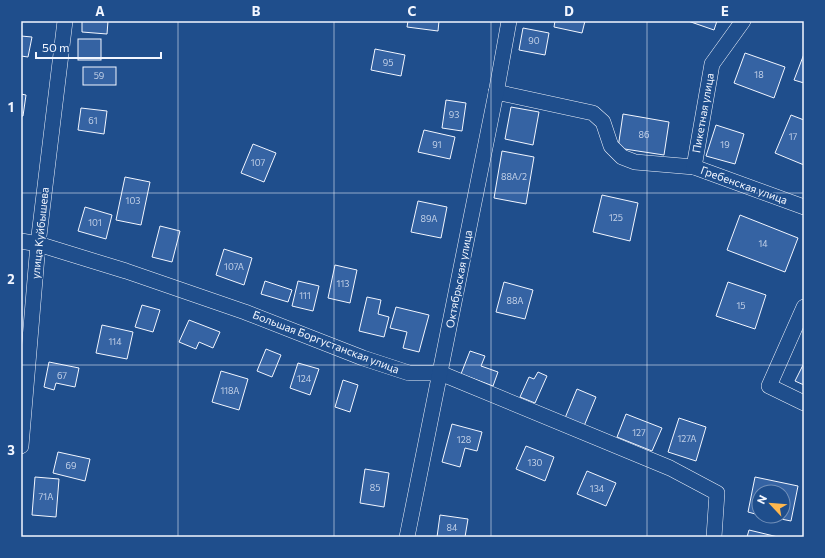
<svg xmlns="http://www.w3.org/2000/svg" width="825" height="558" viewBox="0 0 825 558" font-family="Commissioner,sans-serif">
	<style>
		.building { fill: #3563a3; stroke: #f2f6ff }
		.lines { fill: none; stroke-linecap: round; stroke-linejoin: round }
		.street-casing { stroke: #f2f6ff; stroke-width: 16 }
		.street { stroke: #1f4e8c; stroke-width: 15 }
		.grid { fill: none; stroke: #f2f6ff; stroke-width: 1; stroke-opacity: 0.55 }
		.labels { text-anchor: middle; stroke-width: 3; stroke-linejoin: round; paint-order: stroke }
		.number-label { font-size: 9px; fill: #c3d1e8 }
		.street-label { font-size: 11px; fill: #f2f6ff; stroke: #1f4e8c }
		.neatline { fill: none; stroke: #f2f6ff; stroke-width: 1.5 }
		.grid-label { font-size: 13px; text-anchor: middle; font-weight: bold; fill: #f2f6ff }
	</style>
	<rect width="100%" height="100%" fill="#1f4e8c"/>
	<!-- building -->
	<g class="building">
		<polygon points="82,21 108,21 107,34 82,32"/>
		<polygon points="408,21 439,21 438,31 407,27"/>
		<polygon points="555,21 585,21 582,33 554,27"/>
		<polygon points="688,21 717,21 714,30"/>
		<polygon points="523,28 549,33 545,55 519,50"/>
		<polygon points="21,36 32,37 28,57 21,56"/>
		<rect x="78" y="39" width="23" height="21"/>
		<polygon points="375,49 405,55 401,76 371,70"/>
		<polygon points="745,53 785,67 774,98 734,83"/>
		<polygon points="804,54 804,83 794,80"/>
		<rect x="83" y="67" width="33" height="18"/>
		<polygon points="21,94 26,95 23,116 21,116"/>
		<polygon points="446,100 466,103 462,131 442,128"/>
		<polygon points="511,107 539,112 533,145 505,139"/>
		<polygon points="81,108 107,111 104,134 78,130"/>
		<polygon points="623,114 669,122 664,155 618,148"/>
		<polygon points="791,115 804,120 804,165 775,153"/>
		<polygon points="716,125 744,134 735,164 706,156"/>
		<polygon points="424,130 455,137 450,159 418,152"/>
		<polygon points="253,144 276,153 264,182 241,173"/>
		<polygon points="502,151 534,157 526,204 494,198"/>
		<polygon points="125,177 150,182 141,225 116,220"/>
		<polygon points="602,195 638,203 630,241 593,232"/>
		<polygon points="418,201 447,207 441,238 411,232"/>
		<polygon points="85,207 112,215 106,239 78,231"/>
		<polygon points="740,215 798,238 785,272 727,250"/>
		<polygon points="160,226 180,231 172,262 152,257"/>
		<polygon points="224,249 252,258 244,285 216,275"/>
		<polygon points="335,265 357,270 350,303 328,298"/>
		<polygon points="265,281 292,290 288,302 261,294"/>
		<polygon points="298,281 319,286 313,311 292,306"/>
		<polygon points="504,282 533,290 525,319 496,312"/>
		<polygon points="728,282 766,295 755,329 716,316"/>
		<polygon points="367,297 381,300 378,314 389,317 384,337 359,331"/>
		<polygon points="142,305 160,310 153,332 135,327"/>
		<polygon points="396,307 429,315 419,352 403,348 407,332 390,328"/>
		<polygon points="189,320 220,332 213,348 199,342 196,349 179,342"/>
		<polygon points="102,325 133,332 127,359 96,353"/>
		<polygon points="266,349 281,355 272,377 257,371"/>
		<polygon points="470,351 485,356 481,366 498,372 493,386 461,374"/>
		<polygon points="49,362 79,368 75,387 56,383 54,390 44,387"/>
		<polygon points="298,363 319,369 310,395 290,388"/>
		<polygon points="804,363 804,385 795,381"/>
		<polygon points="221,371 248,379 239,410 212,402"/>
		<polygon points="538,372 547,376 535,403 520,397 529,377 534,379"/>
		<polygon points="343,380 358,385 350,412 335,407"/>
		<polygon points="577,389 596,397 584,426 565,418"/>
		<polygon points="626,414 662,428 652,451 617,437"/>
		<polygon points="679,418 706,427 696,461 668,452"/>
		<polygon points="452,424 482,432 477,451 465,448 460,467 442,462"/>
		<polygon points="526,446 554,457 545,481 516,469"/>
		<polygon points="58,452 90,459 85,481 53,473"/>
		<polygon points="365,469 389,473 384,507 360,503"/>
		<polygon points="587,471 616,483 606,506 577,494"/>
		<polygon points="35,477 59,479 56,517 32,515"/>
		<polygon points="755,477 798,486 791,521 766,516 783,516 783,492 759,492 759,515 748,512"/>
		<polygon points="440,515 468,519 465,537 437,537"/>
		<polygon points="749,530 778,537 747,537"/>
	</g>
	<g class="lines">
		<defs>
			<g id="street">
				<polyline points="496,92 593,113 603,122 611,146 622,157 635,162 694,167 804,207"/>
				<polyline points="694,167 712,64 743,21"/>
				<polyline points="21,241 38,244 126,271 245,312 363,358 409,373 440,373 670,468 717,493 714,537"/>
				<polyline points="804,307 769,386 804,403"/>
				<polyline points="21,446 38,244 65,21"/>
				<polyline points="407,537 497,88 509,21"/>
			</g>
		</defs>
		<!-- street casing -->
		<use href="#street" class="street-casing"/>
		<!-- street -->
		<use href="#street" class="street"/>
	</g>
	<!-- grid -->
	<path class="grid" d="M 178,21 L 178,537M 334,21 L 334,537M 491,21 L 491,537M 647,21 L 647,537M 21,193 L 804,193M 21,365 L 804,365"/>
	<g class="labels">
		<!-- number labels -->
		<g class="number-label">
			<text x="534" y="44">90</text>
			<text x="388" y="66">95</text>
			<text x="759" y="78">18</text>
			<text x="99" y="79">59</text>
			<text x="454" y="118">93</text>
			<text x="93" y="124">61</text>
			<text x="644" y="138">86</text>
			<text x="793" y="140">17</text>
			<text x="437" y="148">91</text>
			<text x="725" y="148">19</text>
			<text x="258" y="166">107</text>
			<text x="514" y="180">88А/2</text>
			<text x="133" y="204">103</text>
			<text x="616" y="221">125</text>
			<text x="429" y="222">89А</text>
			<text x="95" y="226">101</text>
			<text x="763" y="247">14</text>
			<text x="234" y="270">107А</text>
			<text x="343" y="287">113</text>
			<text x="305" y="299">111</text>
			<text x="515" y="304">88А</text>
			<text x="741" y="309">15</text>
			<text x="115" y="345">114</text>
			<text x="62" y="379">67</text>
			<text x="304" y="382">124</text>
			<text x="230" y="394">118А</text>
			<text x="639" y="436">127</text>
			<text x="687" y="442">127А</text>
			<text x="464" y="443">128</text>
			<text x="535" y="466">130</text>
			<text x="71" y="469">69</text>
			<text x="375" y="491">85</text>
			<text x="597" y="492">134</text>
			<text x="46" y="500">71А</text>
			<text x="452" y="531">84</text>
		</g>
		<!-- street labels -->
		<g class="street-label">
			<text transform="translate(703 113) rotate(-80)" y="4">Пикетная улица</text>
			<text transform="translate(744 185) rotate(20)" y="4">Гребенская улица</text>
			<text transform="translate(40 233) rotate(-84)" y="4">улица Куйбышева</text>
			<text transform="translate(459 279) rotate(-79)" y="4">Октябрьская улица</text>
			<text transform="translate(326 342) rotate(21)" y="4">Большая Боргустанская улица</text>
		</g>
	</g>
	<!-- border -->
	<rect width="825" height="558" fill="none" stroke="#1f4e8c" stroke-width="44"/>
	<!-- north arrow -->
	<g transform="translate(771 504) rotate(296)"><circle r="19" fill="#1f4e8c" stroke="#7391ba"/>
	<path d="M0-3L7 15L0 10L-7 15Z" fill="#ffb74d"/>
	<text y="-6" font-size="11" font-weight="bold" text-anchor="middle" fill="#f2f6ff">N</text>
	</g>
	<!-- scale -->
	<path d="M36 52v6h125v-6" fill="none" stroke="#f2f6ff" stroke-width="2"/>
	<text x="42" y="52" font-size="12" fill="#f2f6ff" stroke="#1f4e8c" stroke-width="3" paint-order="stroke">50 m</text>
	<rect x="22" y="22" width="781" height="514" class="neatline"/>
	<g class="grid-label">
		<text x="100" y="16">A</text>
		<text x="256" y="16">B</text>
		<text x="412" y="16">C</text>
		<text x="569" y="16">D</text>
		<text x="725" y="16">E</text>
		<text x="11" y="112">1</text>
		<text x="11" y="284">2</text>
		<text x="11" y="455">3</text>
	</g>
</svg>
